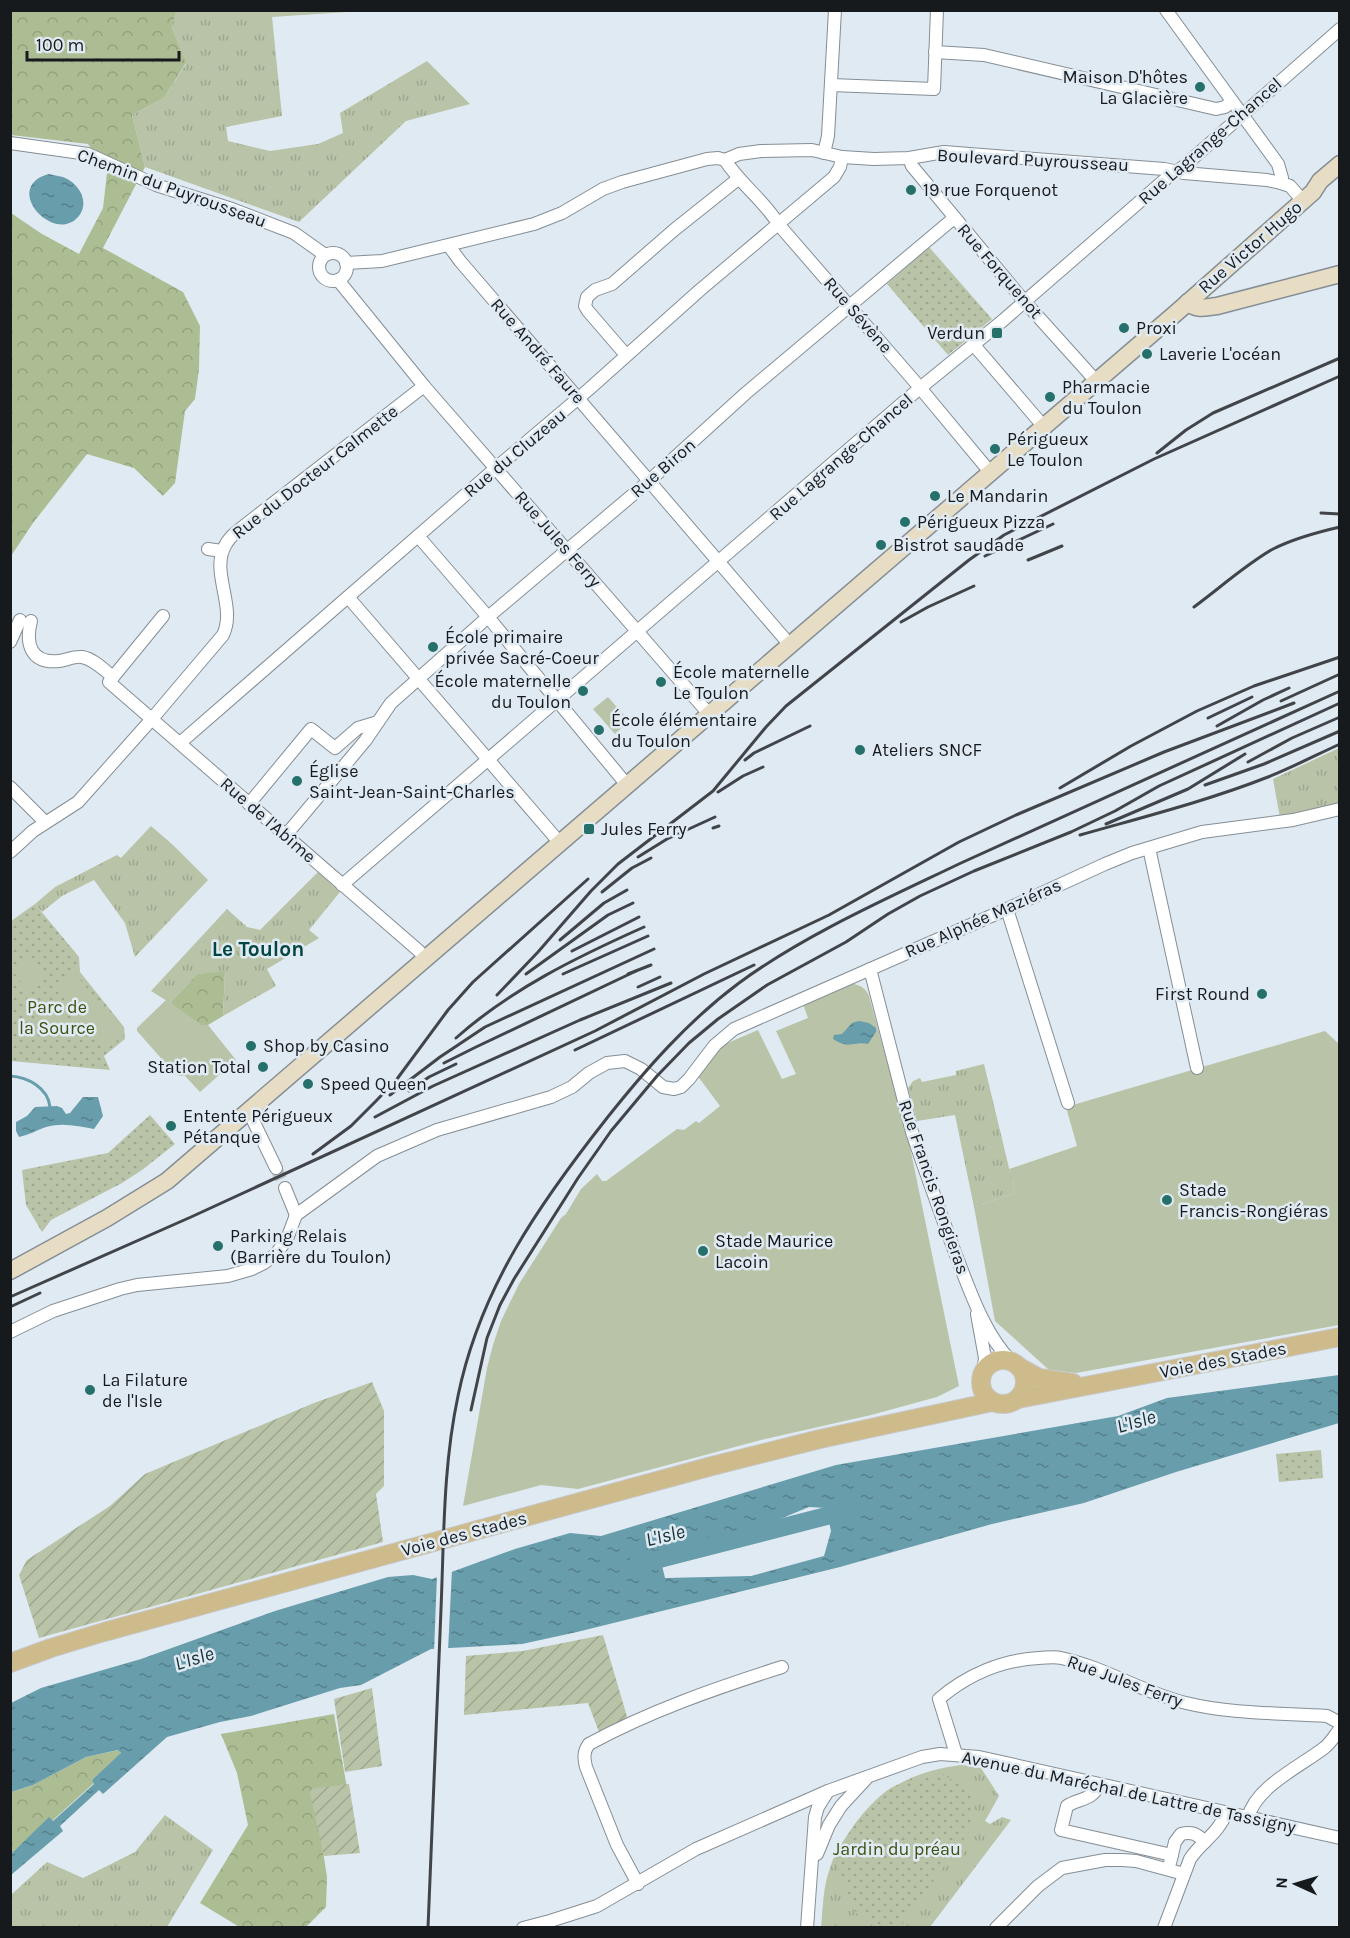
<svg xmlns="http://www.w3.org/2000/svg" width="1350" height="1938" viewBox="0 0 1350 1938" font-family="Karla,sans-serif">
	<style>
		.grass { fill: url(#grass-tufts) }
		.forest { fill: url(#forest-crowns) }
		.park { fill: url(#park-dots) }
		.garden { fill: url(#garden-furrows) }
		.pitch { fill: #b8c3a7 }
		.water { fill: url(#water-ripples); fill-rule: evenodd }
		.pier { fill: #e0eaf2 }
		.lines { fill: none; stroke-linecap: round; stroke-linejoin: round }
		.stream { stroke: #689dac; stroke-width: 3 }
		.river { stroke: #689dac; stroke-width: 18 }
		.street-tunnel { stroke: #b8c0c7; stroke-width: 12; stroke-dasharray: 12 6; stroke-linecap: butt }
		.street-casing { stroke: #858e95; stroke-width: 14 }
		.secondary-casing { stroke: #858e95; stroke-width: 19 }
		.primary-casing { stroke: #c7c8c9; stroke-width: 20 }
		.street { stroke: #fff; stroke-width: 12 }
		.secondary { stroke: #e7ddc5; stroke-width: 16 }
		.primary { stroke: #cebb8b; stroke-width: 18 }
		.rail { stroke: #414549; stroke-width: 3 }
		.poi-dot { fill: #26706b; stroke: #e0eaf2; stroke-width: 2 }
		.labels { text-anchor: middle; stroke-width: 5; stroke-linejoin: round; paint-order: stroke }
		.poi-label { font-size: 18px; fill: #171a1d; stroke: #e0eaf2; text-anchor: start }
		.street-label { font-size: 18px; fill: #171a1d; stroke: #e0eaf2 }
		.park-label { font-size: 18px; fill: #3e5010; stroke: #e0eaf2 }
		.water-label { font-size: 20px; font-style: italic; fill: #132f36; stroke: #e0eaf2 }
		.quarter-label { font-size: 21px; font-weight: bold; fill: #034542; stroke: #e0eaf2 }
	</style>
	<defs>
		<pattern id="grass-tufts" width="24" height="20" patternUnits="userSpaceOnUse" patternTransform="scale(1.5)"><rect width="24" height="20" fill="#b8c3a7"/><path d="M3 7l-1-3M5 7V3M7 7l1-3M15 17l-1-3M17 17v-4M19 17l1-3" fill="none" stroke="#9da78f"/></pattern>
		<pattern id="forest-crowns" width="20" height="18" patternUnits="userSpaceOnUse" patternTransform="scale(1.5)"><rect width="20" height="18" fill="#adbd93"/><path d="M2 6a3 3 0 1 1 6 0M12 15a3 3 0 1 1 6 0" fill="none" stroke="#94a27e"/></pattern>
		<pattern id="park-dots" width="8" height="8" patternUnits="userSpaceOnUse" patternTransform="scale(1.5)"><rect width="8" height="8" fill="#b8c3a7"/><path d="M2 2h.1M6 6h.1" fill="none" stroke="#9da78f" stroke-width="1.8" stroke-linecap="round"/></pattern>
		<pattern id="garden-furrows" width="10" height="10" patternUnits="userSpaceOnUse" patternTransform="scale(1.5)"><rect width="10" height="10" fill="#b8c3a7"/><path d="M-1 1l2-2M0 10L10 0M9 11l2-2" fill="none" stroke="#9da78f"/></pattern>
		<pattern id="water-ripples" width="26" height="14" patternUnits="userSpaceOnUse" patternTransform="scale(1.5)"><rect width="26" height="14" fill="#689dac"/><path d="M2 4q2-2 4 0t4 0M15 11q2-2 4 0t4 0" fill="none" stroke="#557f8b"/></pattern>
	</defs>
	<rect width="100%" height="100%" fill="#e0eaf2"/>
	<!-- grass -->
	<g class="grass">
		<polygon points="176,10 362,11 272,17 282,116 226,127 228,141 270,151 318,144 343,133 340,113 427,61 470,104 406,121 299,222 145,167 132,115 164,98 186,64 172,28"/>
		<polygon points="1339,748 1339,805 1280,818 1273,779"/>
		<polygon points="151,826 173,845 208,880 135,957 125,923 94,880 62,896 42,912 35,904 55,887 117,855 121,858"/>
		<polygon points="318,872 340,892 309,930 319,938 267,969 276,986 223,1016 225,972 197,974 170,1003 151,991 227,909 247,927 260,930"/>
		<polygon points="984,1064 1015,1193 974,1207 955,1115 917,1121 908,1088 913,1081 920,1078 922,1082 956,1075 956,1071"/>
		<path d="M 962,1765 L 981,1768 L 999,1796 L 985,1821 L 990,1824 L 1002,1817 L 1011,1820 L 930,1927 L 821,1928 C 823,1908 823,1886 830,1868 C 834,1854 842,1843 850,1831 C 878,1789 913,1771 962,1765 Z"/>
		<polygon points="165,1815 213,1850 167,1927 11,1927 11,1895 47,1862 83,1878 135,1852"/>
	</g>
	<!-- forest -->
	<g class="forest">
		<polygon points="11,11 176,11 172,28 186,63 164,98 132,115 145,167 103,248 183,292 200,326 199,369 195,399 185,411 175,483 163,496 134,468 87,454 33,523 11,556 11,213 42,234 79,254 103,208 107,173 88,144 11,135"/>
		<polygon points="225,971 223,1016 208,1025 202,1026 170,1003 197,974"/>
		<polygon points="334,1714 347,1788 315,1800 327,1877 326,1907 306,1927 241,1928 200,1903 248,1825 237,1773 221,1734"/>
		<polygon points="119,1750 121,1754 92,1780 94,1783 52,1821 49,1818 11,1854 11,1792 33,1785 86,1757"/>
	</g>
	<!-- park -->
	<g class="park">
		<polygon points="929,247 992,319 948,355 887,284"/>
		<polygon points="35,904 79,957 80,972 124,1027 125,1039 104,1056 110,1070 11,1061 11,921"/>
		<polygon points="150,1115 175,1144 142,1170 122,1183 51,1220 42,1232 26,1205 22,1170 108,1153"/>
		<polygon points="1321,1450 1323,1478 1279,1482 1276,1454"/>
		<path d="M 943,1775 L 973,1791 L 974,1825 L 900,1927 L 881,1927 L 856,1913 L 834,1859 C 844,1837 874,1794 897,1785 C 912,1780 928,1778 943,1775 Z"/>
	</g>
	<!-- garden -->
	<g class="garden">
		<polygon points="372,1382 384,1411 384,1486 376,1494 383,1542 39,1638 19,1575 27,1560 110,1506 145,1474 314,1403"/>
		<polygon points="603,1635 628,1720 599,1732 588,1703 464,1715 466,1656 523,1651"/>
		<polygon points="372,1688 382,1766 345,1772 334,1699"/>
		<polygon points="349,1784 360,1853 324,1856 309,1789"/>
	</g>
	<!-- pitch -->
	<g class="pitch">
		<polygon points="608,697 629,721 615,734 593,709"/>
		<polygon points="30,955 47,978 29,992 11,969"/>
		<polygon points="75,973 124,1035 105,1050 56,989"/>
		<path d="M 854,984 C 862,986 866,989 869,996 L 910,1147 L 959,1386 L 937,1397 L 871,1415 L 761,1440 L 578,1489 L 541,1485 L 463,1506 L 487,1368 L 493,1345 L 501,1321 L 519,1284 L 561,1218 L 566,1214 L 581,1189 L 597,1174 L 602,1181 L 606,1181 L 677,1129 L 684,1130 L 696,1121 L 699,1123 L 720,1106 L 697,1075 L 720,1044 L 723,1045 L 758,1030 L 782,1079 L 796,1074 L 776,1031 L 808,1018 L 803,1004 L 848,985 Z"/>
		<polygon points="47,997 71,1027 54,1041 30,1011"/>
		<polygon points="166,1000 202,1025 208,1025 236,1060 200,1092 185,1076 179,1076 175,1074 137,1031 137,1028"/>
		<polygon points="1325,1031 1339,1044 1339,1325 1076,1373 1049,1370 995,1321 974,1207 1015,1193 1009,1169 1077,1146 1066,1107"/>
	</g>
	<!-- water -->
	<g class="water">
		<path d="M 49,174 C 53,175 58,176 63,177 C 81,184 92,206 75,220 C 49,240 3,186 49,174 Z"/>
		<path d="M 859,1021 L 869,1023 L 876,1028 L 876,1032 L 868,1044 C 853,1041 850,1050 833,1039 L 834,1035 L 842,1034 L 852,1023 Z"/>
		<path d="M 83,1097 L 98,1097 L 103,1116 L 94,1129 C 78,1126 63,1122 46,1127 C 37,1130 29,1135 19,1137 L 16,1131 L 16,1122 L 27,1116 L 35,1107 L 57,1106 L 62,1108 L 66,1114 L 70,1113 Z"/>
		<path d="M 1339,1375 L 1339,1423 L 1176,1472 L 1084,1503 L 992,1524 L 840,1567 L 577,1632 L 522,1644 L 431,1649 L 361,1685 L 340,1688 L 251,1716 L 220,1722 L 167,1737 L 103,1794 L 99,1790 L 60,1826 L 63,1831 L 11,1875 L 11,1854 L 49,1817 L 53,1821 L 94,1784 L 92,1780 L 121,1753 L 118,1750 L 86,1757 L 33,1785 L 11,1792 L 11,1794 L 11,1703 L 41,1688 L 141,1659 L 275,1611 L 388,1577 L 413,1575 L 432,1579 L 515,1549 L 570,1533 L 601,1536 L 836,1465 L 1118,1416 L 1167,1398 ZM 809,1507 L 826,1508 L 831,1531 L 824,1556 L 751,1576 L 665,1578 L 659,1553 L 763,1526 Z"/>
	</g>
	<!-- pier -->
	<polygon class="pier" points="452,1569 448,1651 434,1652 437,1575"/>
	<g class="lines">
		<!-- stream -->
		<g class="stream">
			<path d="M 10,1076 C 28,1077 48,1088 50,1107"/>
			<polyline points="10,1446 10,1447"/>
		</g>
		<!-- river -->
		<polyline class="river" points="636,1565 850,1510"/>
		<!-- street-tunnel -->
		<polyline class="street-tunnel" points="276,1168 285,1188"/>
		<defs>
			<g id="street">
				<polyline points="1166,10 1278,164 1282,178 1281,183"/>
				<polyline points="935,52 984,55 1216,109 1225,107 1232,101"/>
				<polyline points="831,85 934,89 937,10"/>
				<polyline points="10,143 88,154 156,185 232,209 294,233 325,255"/>
				<polyline points="824,153 828,136 835,10"/>
				<polyline points="909,158 912,166 1024,301 1096,381"/>
				<path d="M 725,160 C 740,184 764,200 779,225 L 916,383 L 990,472"/>
				<polyline points="449,246 460,261 790,645"/>
				<circle cx="333" cy="267" r="14"/>
				<polyline points="346,263 382,261 534,224 562,213 603,189 622,182 707,159 718,158 725,160 739,154 761,151 812,150 842,157 874,159 909,158 944,152 1164,169 1184,173 1267,180 1281,183 1290,186 1303,201"/>
				<polyline points="338,280 424,386 709,714"/>
				<polyline points="973,344 1044,427"/>
				<polyline points="626,355 588,311 585,306 587,297 595,290 612,284 674,230 738,179"/>
				<polyline points="418,536 488,617 627,785"/>
				<polyline points="208,549 222,551"/>
				<polyline points="348,597 560,843"/>
				<polyline points="163,616 109,682 419,951 425,959"/>
				<path d="M 31,621 C 25,644 31,664 59,661 C 67,660 74,656 82,657 C 94,659 104,670 113,677"/>
				<polyline points="10,642 20,620"/>
				<polyline points="180,743 496,468 588,390 700,290 834,177 840,167 842,157"/>
				<polyline points="10,787 45,822"/>
				<polyline points="249,804 311,729 335,748 358,728 378,722"/>
				<polyline points="286,835 365,741 391,703 488,617 649,481 746,393 954,218"/>
				<polyline points="1149,848 1197,1068"/>
				<path d="M 10,852 L 33,831 L 78,802 L 151,720 L 223,635 C 237,606 209,571 226,544 C 228,540 232,536 235,533 L 424,386"/>
				<polyline points="342,885 920,388 1000,323 1168,177 1183,167 1340,29"/>
				<polyline points="1007,909 1068,1103"/>
				<path d="M 870,969 L 912,1132 C 925,1171 940,1211 954,1250 C 968,1285 983,1333 1011,1361"/>
				<polyline points="248,1110 276,1168"/>
				<polyline points="285,1188 296,1215"/>
				<polyline points="977,1314 985,1358 983,1373"/>
				<polyline points="10,1332 53,1311 120,1289 137,1285 228,1276 252,1269 264,1263 276,1254 287,1239 296,1215 377,1156 437,1130 551,1097 572,1087 589,1073 607,1063 625,1061 641,1069 663,1087 674,1089 681,1087 689,1079 715,1045 734,1029 1007,909 1105,864 1132,853 1202,832 1293,820 1340,809"/>
				<path d="M 956,1754 L 939,1699 C 967,1675 1002,1660 1039,1658 C 1046,1658 1054,1656 1061,1658 C 1104,1667 1143,1693 1186,1703 C 1231,1714 1280,1713 1327,1716 L 1340,1723"/>
				<path d="M 1098,1785 C 1095,1799 1078,1799 1067,1806 L 1061,1830 L 1172,1855"/>
				<path d="M 1248,1818 C 1255,1787 1301,1766 1324,1748 C 1331,1743 1334,1736 1340,1729"/>
				<polyline points="817,1854 829,1825 841,1806 866,1779"/>
				<path d="M 1170,1863 L 1175,1842 L 1181,1834 C 1192,1831 1197,1834 1205,1842"/>
				<path d="M 638,1884 L 617,1845 L 586,1767 C 584,1758 583,1752 589,1744 C 650,1711 716,1688 782,1667"/>
				<polyline points="523,1928 550,1921 597,1906 696,1849 828,1791 922,1757 940,1754 979,1757 1340,1838"/>
				<polyline points="807,1928 815,1817 818,1807 828,1791"/>
				<polyline points="996,1928 1038,1886 1062,1868 1105,1860 1122,1860 1136,1861 1184,1874"/>
				<path d="M 1164,1928 L 1190,1859 C 1201,1842 1219,1833 1226,1813"/>
			</g>
			<g id="secondary">
				<path d="M 1188,302 C 1196,311 1206,307 1217,306 L 1340,274"/>
				<polyline points="10,1271 107,1218 167,1181 1176,313 1313,192 1320,181 1340,164"/>
			</g>
			<g id="primary">
				<circle cx="1003" cy="1382" r="22"/>
				<polyline points="1021,1368 1039,1378 1073,1383"/>
				<polyline points="1018,1399 1340,1337"/>
				<polyline points="10,1663 51,1648 104,1632 712,1466 820,1439 992,1402"/>
			</g>
		</defs>
		<!-- street casing -->
		<use href="#street" class="street-casing"/>
		<!-- secondary casing -->
		<use href="#secondary" class="secondary-casing"/>
		<!-- primary casing -->
		<use href="#primary" class="primary-casing"/>
		<!-- street -->
		<use href="#street" class="street"/>
		<!-- secondary -->
		<use href="#secondary" class="secondary"/>
		<!-- primary -->
		<use href="#primary" class="primary"/>
		<!-- rail -->
		<g class="rail">
			<polyline points="1157,453 1186,430 1213,413 1340,358"/>
			<polyline points="1321,513 1340,514"/>
			<polyline points="985,556 1053,524"/>
			<polyline points="1028,560 1062,546"/>
			<path d="M 1194,607 C 1220,588 1245,565 1273,549 C 1293,539 1318,532 1340,527"/>
			<polyline points="901,622 928,607 974,586"/>
			<polyline points="1281,701 1340,674"/>
			<polyline points="1208,718 1252,697"/>
			<polyline points="1217,726 1263,700 1289,688"/>
			<polyline points="745,760 754,753 810,726"/>
			<polyline points="1248,762 1292,738 1340,717"/>
			<polyline points="1205,785 1264,764 1340,731"/>
			<polyline points="1060,788 1131,746 1197,711 1254,686 1340,657"/>
			<polyline points="718,792 743,776 763,767"/>
			<polyline points="1106,824 1188,789 1245,754"/>
			<polyline points="713,828 719,826"/>
			<path d="M 1080,835 C 1143,817 1207,801 1268,777 C 1293,767 1316,755 1340,744"/>
			<polyline points="638,857 667,839 715,817"/>
			<polyline points="602,892 632,868 651,858"/>
			<polyline points="560,940 604,903 627,890"/>
			<polyline points="572,951 639,917"/>
			<polyline points="526,974 608,915 633,903"/>
			<polyline points="563,974 648,936"/>
			<polyline points="628,974 651,965"/>
			<polyline points="638,987 660,977"/>
			<polyline points="497,995 538,952 591,891 618,864 713,791 766,727 786,706 969,560 1004,535 1154,459 1340,376"/>
			<path d="M 456,1038 C 511,989 577,957 644,927"/>
			<polyline points="575,1050 754,965"/>
			<polyline points="444,1063 476,1047 636,971"/>
			<polyline points="409,1091 429,1077 456,1064"/>
			<polyline points="390,1095 440,1057 485,1027 654,949"/>
			<polyline points="375,1117 433,1086 580,1020 671,983"/>
			<polyline points="313,1154 351,1126 376,1101 397,1079 448,1010 473,982 588,879"/>
			<polyline points="10,1297 191,1217 595,1031 704,974 829,915 959,842 1016,815 1164,752 1294,703"/>
			<polyline points="10,1307 40,1293"/>
			<polyline points="471,1410 487,1338 500,1305 514,1279 578,1178 611,1131 657,1076 689,1043 718,1019 767,985 846,942 888,914 920,896 974,871 1071,832 1115,811 1159,786 1340,703"/>
			<path d="M 428,1928 C 433,1821 437,1715 441,1609 C 444,1538 443,1466 458,1396 C 480,1288 540,1203 607,1118 C 646,1069 688,1021 739,983 C 804,935 888,898 961,863 L 1340,691"/>
		</g>
	</g>
	<!-- markers -->
	<g class="poi-dot">
		<circle cx="1200" cy="87" r="6"/>
		<circle cx="911" cy="190" r="6"/>
		<circle cx="1124" cy="328" r="6"/>
		<rect x="991" y="327" width="12" height="12" rx="3"/>
		<circle cx="1147" cy="354" r="6"/>
		<circle cx="1050" cy="397" r="6"/>
		<circle cx="995" cy="449" r="6"/>
		<circle cx="935" cy="496" r="6"/>
		<circle cx="905" cy="522" r="6"/>
		<circle cx="881" cy="545" r="6"/>
		<circle cx="433" cy="647" r="6"/>
		<circle cx="661" cy="682" r="6"/>
		<circle cx="583" cy="691" r="6"/>
		<circle cx="599" cy="730" r="6"/>
		<circle cx="860" cy="750" r="6"/>
		<circle cx="297" cy="781" r="6"/>
		<rect x="583" y="823" width="12" height="12" rx="3"/>
		<circle cx="1262" cy="994" r="6"/>
		<circle cx="251" cy="1046" r="6"/>
		<circle cx="263" cy="1067" r="6"/>
		<circle cx="308" cy="1084" r="6"/>
		<circle cx="171" cy="1126" r="6"/>
		<circle cx="1167" cy="1200" r="6"/>
		<circle cx="218" cy="1246" r="6"/>
		<circle cx="703" cy="1251" r="6"/>
		<circle cx="90" cy="1390" r="6"/>
	</g>
	<g class="labels">
		<!-- poi labels -->
		<g class="poi-label">
			<text x="1188" y="83" text-anchor="end">Maison D'hôtes<tspan x="1188" dy="21">La Glacière</tspan></text>
			<text x="923" y="196">19 rue Forquenot</text>
			<text x="1136" y="334">Proxi</text>
			<text x="985" y="339" text-anchor="end">Verdun</text>
			<text x="1159" y="360">Laverie L'océan</text>
			<text x="1062" y="393">Pharmacie<tspan x="1062" dy="21">du Toulon</tspan></text>
			<text x="1007" y="445">Périgueux<tspan x="1007" dy="21">Le Toulon</tspan></text>
			<text x="947" y="502">Le Mandarin</text>
			<text x="917" y="528">Périgueux Pizza</text>
			<text x="893" y="551">Bistrot saudade</text>
			<text x="445" y="643">École primaire<tspan x="445" dy="21">privée Sacré-Coeur</tspan></text>
			<text x="673" y="678">École maternelle<tspan x="673" dy="21">Le Toulon</tspan></text>
			<text x="571" y="687" text-anchor="end">École maternelle<tspan x="571" dy="21">du Toulon</tspan></text>
			<text x="611" y="726">École élémentaire<tspan x="611" dy="21">du Toulon</tspan></text>
			<text x="872" y="756">Ateliers SNCF</text>
			<text x="309" y="777">Église<tspan x="309" dy="21">Saint-Jean-Saint-Charles</tspan></text>
			<text x="601" y="835">Jules Ferry</text>
			<text x="1250" y="1000" text-anchor="end">First Round</text>
			<text x="263" y="1052">Shop by Casino</text>
			<text x="251" y="1073" text-anchor="end">Station Total</text>
			<text x="320" y="1090">Speed Queen</text>
			<text x="183" y="1122">Entente Périgueux<tspan x="183" dy="21">Pétanque</tspan></text>
			<text x="1179" y="1196">Stade<tspan x="1179" dy="21">Francis-Rongiéras</tspan></text>
			<text x="230" y="1242">Parking Relais<tspan x="230" dy="21">(Barrière du Toulon)</tspan></text>
			<text x="715" y="1247">Stade Maurice<tspan x="715" dy="21">Lacoin</tspan></text>
			<text x="102" y="1386">La Filature<tspan x="102" dy="21">de l'Isle</tspan></text>
		</g>
		<!-- street labels -->
		<g class="street-label">
			<text transform="translate(1210 141) rotate(-41)" y="6">Rue Lagrange-Chancel</text>
			<text transform="translate(1033 160) rotate(3)" y="6">Boulevard Puyrousseau</text>
			<text transform="translate(172 188) rotate(20)" y="6">Chemin du Puyrousseau</text>
			<text transform="translate(1250 247) rotate(-41)" y="6">Rue Victor Hugo</text>
			<text transform="translate(1000 271) rotate(49)" y="6">Rue Forquenot</text>
			<text transform="translate(858 315) rotate(49)" y="6">Rue Sévène</text>
			<text transform="translate(538 351) rotate(49)" y="6">Rue André Faure</text>
			<text transform="translate(515 453) rotate(-40)" y="6">Rue du Cluzeau</text>
			<text transform="translate(841 457) rotate(-41)" y="6">Rue Lagrange-Chancel</text>
			<text transform="translate(663 468) rotate(-41)" y="6">Rue Biron</text>
			<text transform="translate(315 472) rotate(-38)" y="6">Rue du Docteur Calmette</text>
			<text transform="translate(558 539) rotate(49)" y="6">Rue Jules Ferry</text>
			<text transform="translate(268 820) rotate(41)" y="6">Rue de l'Abîme</text>
			<text transform="translate(983 918) rotate(-24)" y="6">Rue Alphée Maziéras</text>
			<text transform="translate(934 1187) rotate(71)" y="6">Rue Francis Rongieras</text>
			<text transform="translate(1223 1360) rotate(-11)" y="6">Voie des Stades</text>
			<text transform="translate(464 1534) rotate(-15)" y="6">Voie des Stades</text>
			<text transform="translate(1125 1681) rotate(20)" y="6">Rue Jules Ferry</text>
			<text transform="translate(1129 1792) rotate(12)" y="6">Avenue du Maréchal de Lattre de Tassigny</text>
		</g>
		<!-- park labels -->
		<g class="park-label">
			<text x="57" y="1013">Parc de<tspan x="57" dy="21">la Source</tspan></text>
			<text x="897" y="1855">Jardin du préau</text>
		</g>
		<!-- water labels -->
		<g class="water-label">
			<text transform="translate(1136 1421) rotate(-16)" y="7">L'Isle</text>
			<text transform="translate(665 1535) rotate(-14)" y="7">L'Isle</text>
			<text transform="translate(194 1658) rotate(-17)" y="7">L'Isle</text>
		</g>
		<!-- quarter labels -->
		<g class="quarter-label">
			<text x="258" y="956">Le Toulon</text>
		</g>
	</g>
	<!-- border -->
	<rect width="1350" height="1938" fill="none" stroke="#171a1d" stroke-width="24"/>
	<!-- north arrow -->
	<g transform="translate(1296 1884) rotate(274)" stroke="#e0eaf2" stroke-width="4.5" paint-order="stroke">
	<path d="M0-4.5L10 22L0 15L-10 22Z" fill="#171a1d"/>
	<text y="-9" font-size="16" font-weight="bold" text-anchor="middle" fill="#171a1d">N</text>
	</g>
	<!-- scale -->
	<path d="M27 51v9h152v-9" fill="none" stroke="#171a1d" stroke-width="3"/>
	<text x="36" y="51" font-size="18" fill="#171a1d" stroke="#e0eaf2" stroke-width="4.5" paint-order="stroke">100 m</text>
</svg>
